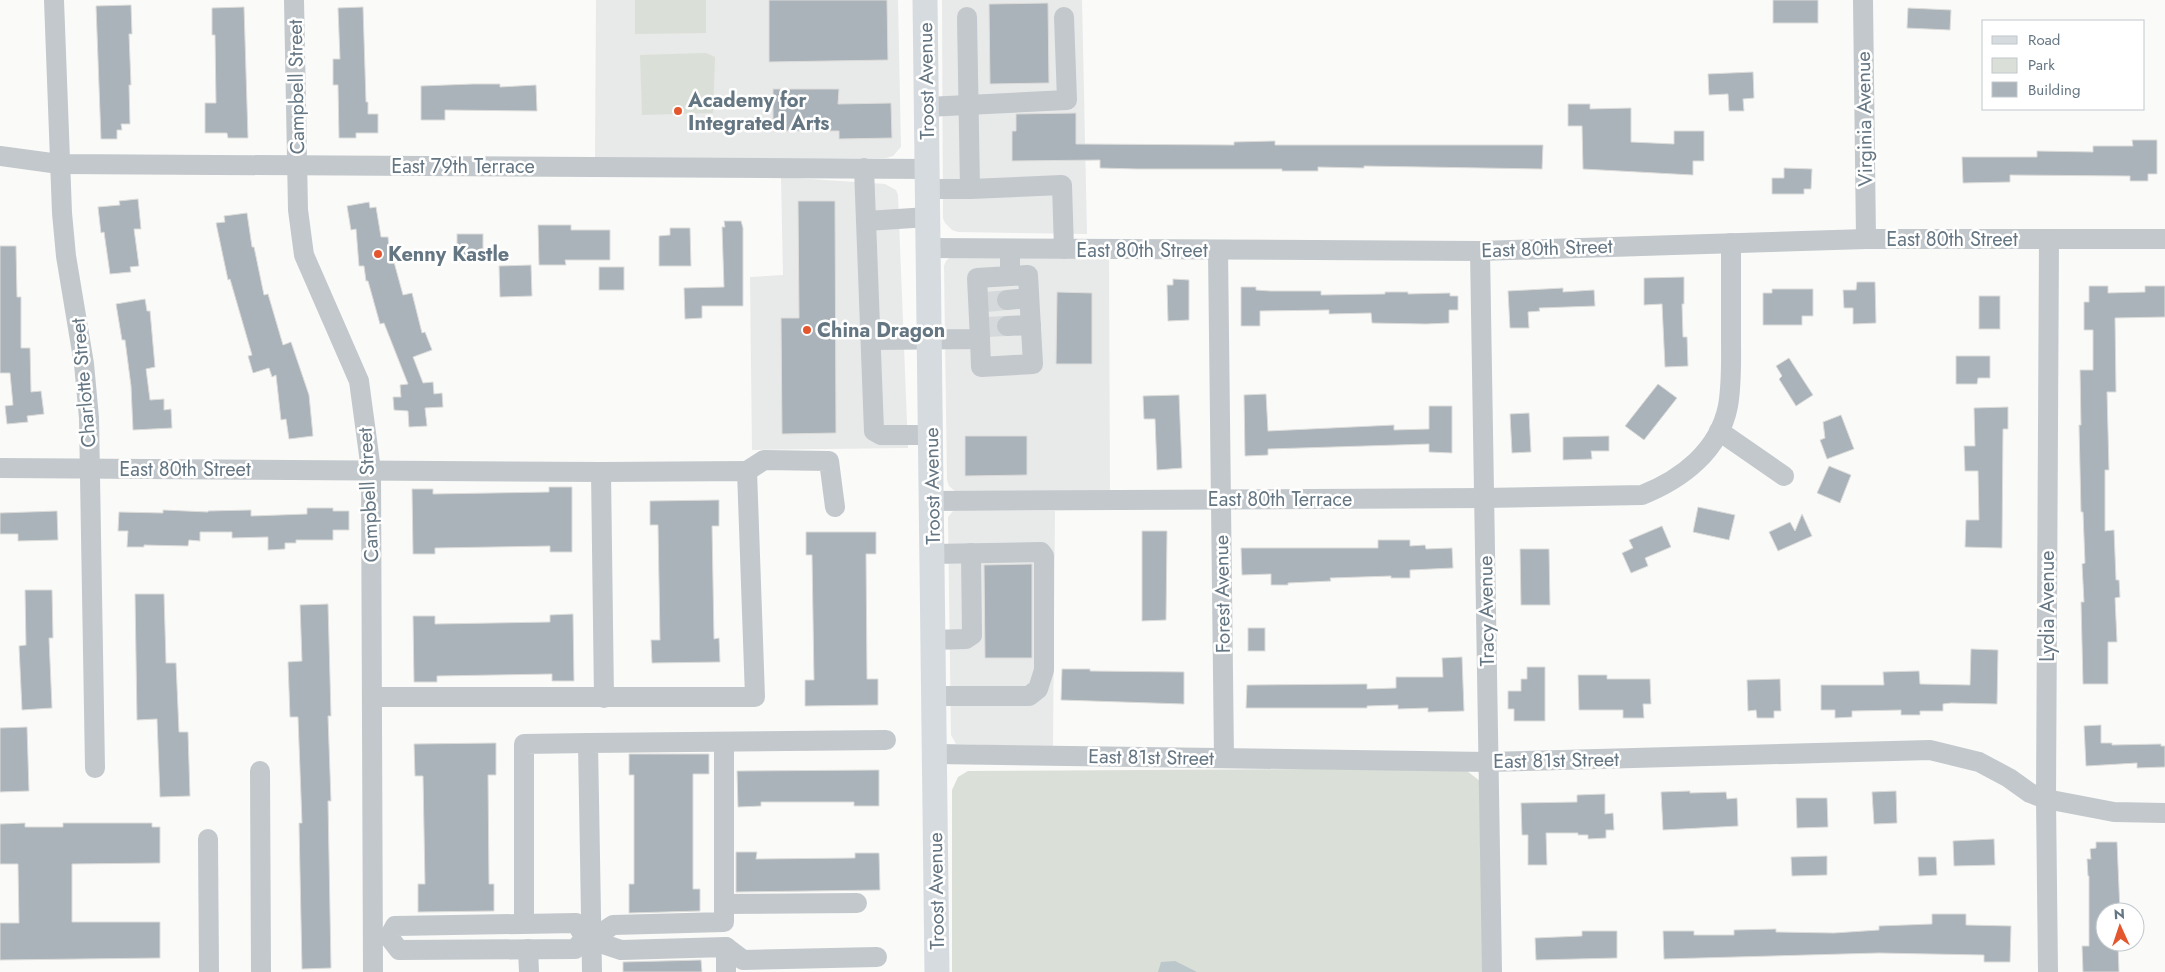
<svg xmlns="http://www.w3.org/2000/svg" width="2165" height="972" viewBox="0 0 2165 972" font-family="Jost,sans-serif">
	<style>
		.built { fill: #e8e9e9 }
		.green { fill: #dadfd7 }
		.water { fill: #bbc7cb }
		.building { fill: #aab3b9; stroke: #dcdcda }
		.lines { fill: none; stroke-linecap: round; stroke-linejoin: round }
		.minor-tunnel { stroke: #d5d9db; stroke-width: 20; stroke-dasharray: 20 10; stroke-linecap: butt }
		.minor { stroke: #c3c8cc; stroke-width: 20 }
		.major { stroke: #d6dbdf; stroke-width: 25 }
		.poi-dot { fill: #e4572e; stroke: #fff; stroke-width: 2 }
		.labels { text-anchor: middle; stroke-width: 5; stroke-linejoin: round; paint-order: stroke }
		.street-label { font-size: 20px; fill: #657683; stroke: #fff }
		.poi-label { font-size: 20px; font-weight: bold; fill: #657683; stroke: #fff; text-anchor: start }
	</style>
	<rect width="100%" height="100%" fill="#fafaf8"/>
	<!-- built -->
	<g class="built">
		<polygon points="596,0 898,0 901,147 893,156 886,158 595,160"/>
		<polygon points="942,0 1082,0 1087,234 958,232 952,230 945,223 943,218"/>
		<polygon points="781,177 885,184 896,190 898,195 908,448 752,450 750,277 783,275"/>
		<polygon points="1109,254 1110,494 956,492 949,486 947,480 944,266 946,261 950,257"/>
		<polygon points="953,511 1055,511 1053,747 956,744 951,735 948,517"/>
	</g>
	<!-- green -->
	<g class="green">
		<polygon points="635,0 706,0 706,33 635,34"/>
		<polygon points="706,53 715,57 713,113 642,115 640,55"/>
		<polygon points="1463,768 1480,781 1483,972 952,972 952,790 958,777 968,771"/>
	</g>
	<!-- water -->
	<polygon class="water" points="1175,961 1197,972 1158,972 1161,962"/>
	<!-- building -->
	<g class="building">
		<polygon points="769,0 887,0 888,60 769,62"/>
		<rect x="1773" y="0" width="45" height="23"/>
		<polygon points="1048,3 1049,83 990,84 989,4"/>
		<polygon points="131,5 132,34 129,34 131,85 129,85 130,124 121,124 122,130 117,130 117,139 101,139 96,6"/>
		<polygon points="244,7 248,138 228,138 227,133 205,133 205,103 216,103 215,35 212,35 212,8"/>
		<polygon points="363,7 366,102 368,102 368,114 378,114 378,133 356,133 356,138 339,138 338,85 333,85 333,59 340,59 338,8"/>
		<polygon points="1908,8 1951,10 1950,30 1907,28"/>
		<polygon points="1753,72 1754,98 1743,99 1744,111 1729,111 1728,94 1709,95 1708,74"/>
		<polygon points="473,84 500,84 500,87 536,85 537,111 445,110 445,120 421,120 421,86"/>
		<polygon points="773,89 839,89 838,104 891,103 892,138 839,139 839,131 773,131"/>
		<polygon points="1568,104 1590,104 1590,109 1631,108 1631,142 1674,144 1674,131 1704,131 1704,161 1693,161 1693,175 1583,169 1582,126 1568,126"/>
		<polygon points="1076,113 1076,144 1234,145 1234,142 1275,141 1275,145 1543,145 1542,169 1364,166 1364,168 1318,167 1318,171 1282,171 1282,169 1137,169 1100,168 1100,160 1012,161 1012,131 1016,131 1016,114"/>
		<polygon points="2132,140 2157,140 2157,174 2148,174 2148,181 2130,181 2130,176 2010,175 2010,182 1963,183 1962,157 2037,157 2037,151 2093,152 2093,146 2133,146"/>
		<polygon points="1784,168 1812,169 1811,189 1804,189 1804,194 1772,194 1772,178 1784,178"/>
		<polygon points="138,199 141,229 134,229 139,266 130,267 131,272 110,274 104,232 101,233 98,207 120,205 119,201"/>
		<polygon points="798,201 835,201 836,433 782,434 781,318 799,318"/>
		<polygon points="369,202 370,208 376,207 381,237 388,237 389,247 398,246 399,262 394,262 403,295 412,293 422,333 425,332 432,350 413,357 423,383 433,382 434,394 442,393 443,407 425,408 427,426 409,427 408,411 394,410 393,397 401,397 400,385 408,384 384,323 380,324 368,281 366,281 364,266 359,266 356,229 351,230 347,206"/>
		<polygon points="247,213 252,247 254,247 264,295 268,294 283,345 291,342 309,395 313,436 289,439 286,419 281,420 276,375 272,377 269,368 253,373 248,356 252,355 230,279 228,280 216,223 225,222 224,216"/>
		<polygon points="724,221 741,221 743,228 743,306 702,306 702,318 685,319 684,288 724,287 722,227 725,227"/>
		<polygon points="538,225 571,225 571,230 610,230 610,260 565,260 566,265 539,265"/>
		<polygon points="670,228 690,228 691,266 659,266 659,236 670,235"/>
		<rect x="457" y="234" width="26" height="28"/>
		<polygon points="0,246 16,246 17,297 21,297 21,348 30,348 31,392 41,391 44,414 27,416 28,422 7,424 5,406 13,405 10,373 0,373"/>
		<polygon points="531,265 532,296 500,297 499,266"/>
		<rect x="599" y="267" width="25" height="23"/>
		<polygon points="1684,277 1684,304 1682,304 1683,337 1687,337 1688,366 1665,367 1662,304 1644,305 1644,278"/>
		<polygon points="1173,279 1189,280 1189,320 1168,321 1167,285 1173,285"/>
		<polygon points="1857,282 1875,282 1876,323 1853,324 1853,308 1844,308 1843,290 1856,290"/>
		<polygon points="2089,286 2108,286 2108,293 2145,292 2145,286 2165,286 2165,317 2115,318 2116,392 2107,392 2109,470 2105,470 2105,531 2114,530 2116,580 2119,580 2120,597 2115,598 2117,642 2108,642 2108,684 2083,684 2081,602 2084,602 2082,564 2085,563 2083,512 2081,512 2079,425 2081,425 2080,370 2093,370 2093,330 2084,330 2084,302 2089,302"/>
		<polygon points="1241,287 1256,287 1256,290 1270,291 1321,291 1321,295 1385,294 1385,292 1408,292 1408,294 1450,293 1450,296 1458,296 1458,310 1449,310 1449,323 1426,324 1372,323 1371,313 1329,314 1329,310 1260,311 1260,326 1241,326"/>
		<polygon points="1563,288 1563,292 1594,290 1595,306 1539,308 1540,311 1528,312 1529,328 1510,328 1508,291"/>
		<polygon points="1772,289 1813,289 1813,316 1802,316 1802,325 1763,325 1763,293 1772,293"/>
		<polygon points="1057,292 1092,293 1092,364 1056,364"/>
		<rect x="1979" y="296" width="21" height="33"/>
		<polygon points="145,299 147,311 150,311 155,367 146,369 150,400 164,399 164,410 171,409 172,428 133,430 131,386 125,340 122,340 116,304"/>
		<polygon points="1956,356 1990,356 1990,378 1978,378 1977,384 1956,384"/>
		<polygon points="1789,358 1813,395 1796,406 1779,379 1782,376 1776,366"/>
		<polygon points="1658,384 1677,398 1644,440 1625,426"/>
		<polygon points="1266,394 1268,431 1394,425 1394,430 1429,429 1429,406 1452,406 1452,453 1429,452 1429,444 1268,449 1268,455 1245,456 1244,395"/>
		<polygon points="1179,395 1182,468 1157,470 1155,419 1144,419 1143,396"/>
		<polygon points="2008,407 2008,429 2003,429 2002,548 1965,547 1966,520 1979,520 1978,471 1965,471 1964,446 1975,446 1974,408"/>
		<polygon points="1529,413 1531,452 1512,453 1510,414"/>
		<polygon points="1841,415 1854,449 1827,459 1820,440 1825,438 1823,422"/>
		<polygon points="965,436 1027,436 1027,475 965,476"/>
		<polygon points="1609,436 1609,451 1591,451 1592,459 1563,460 1563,437"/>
		<polygon points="1829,466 1851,475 1840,503 1817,493"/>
		<polygon points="549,487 572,487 572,552 550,552 550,546 435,548 435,554 413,554 412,489 433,489 433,494 549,492"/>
		<polygon points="719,500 719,526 712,526 714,639 719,638 720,662 652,663 651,640 660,640 658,525 650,525 650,501"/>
		<polygon points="1698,507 1735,515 1729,540 1693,532"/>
		<polygon points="307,508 333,508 333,511 349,511 349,530 333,530 333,540 296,540 296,543 285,543 285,549 268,550 268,537 232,538 232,532 200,532 200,541 189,540 188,546 144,545 144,547 127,547 128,531 118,531 119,512 163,513 163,510 208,512 208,511 251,510 251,516 307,514"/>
		<polygon points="57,511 58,540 18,541 18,534 0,534 0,513"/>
		<polygon points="1802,514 1812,536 1778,551 1769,532 1790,522 1795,531"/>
		<polygon points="1662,526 1671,547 1645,558 1648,566 1631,573 1622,553 1633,548 1629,540"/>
		<polygon points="1142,531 1167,531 1166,620 1142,621"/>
		<polygon points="806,532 876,532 876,554 866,554 867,679 878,679 878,705 805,706 805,680 814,680 812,555 806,555"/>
		<polygon points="1378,540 1410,540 1410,546 1425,545 1426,549 1452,548 1453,568 1410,570 1410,578 1391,578 1391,576 1330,578 1331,581 1288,583 1288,585 1271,585 1271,574 1242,575 1241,548 1378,548"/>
		<polygon points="1520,549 1549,549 1550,605 1521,605"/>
		<polygon points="1032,564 1032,658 985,658 984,565"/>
		<polygon points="25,590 52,590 53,638 49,638 52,708 22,710 19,646 26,645"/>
		<polygon points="135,594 164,594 166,663 176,663 179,732 188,732 190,796 160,797 157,719 137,720"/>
		<polygon points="328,604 331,716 328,716 331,801 328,801 331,968 302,969 299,823 302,823 298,717 290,717 288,662 302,661 300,605"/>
		<polygon points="573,614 574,681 552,681 552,674 437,676 437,682 414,682 413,616 435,616 435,624 550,622 550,615"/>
		<rect x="1248" y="628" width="17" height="23"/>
		<polygon points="1971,649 1998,650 1997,704 1951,703 1943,704 1943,711 1920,711 1920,715 1901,715 1901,710 1852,711 1852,717 1835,718 1835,710 1821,710 1821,685 1884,685 1883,672 1919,671 1920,684 1970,685"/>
		<polygon points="1462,657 1464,711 1428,712 1428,708 1398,709 1398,705 1367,706 1367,708 1246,708 1247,685 1367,684 1367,689 1396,688 1396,677 1443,677 1442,658"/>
		<polygon points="1527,667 1545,667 1545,721 1514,721 1514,709 1508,709 1508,691 1521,691 1521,679 1527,679"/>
		<polygon points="1062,669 1090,669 1090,671 1184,672 1184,704 1061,700"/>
		<polygon points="1578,675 1607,675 1607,679 1650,679 1651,704 1643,704 1644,718 1623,718 1623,710 1579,710"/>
		<polygon points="1780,679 1781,711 1774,711 1774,718 1757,718 1756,710 1748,711 1747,680"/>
		<polygon points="2101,725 2101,743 2112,743 2112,745 2161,744 2161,746 2165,746 2165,767 2137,768 2137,763 2086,766 2084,726"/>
		<polygon points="27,727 29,791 0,792 0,728"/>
		<polygon points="496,743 496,775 488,775 489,884 494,884 494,911 418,912 418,884 425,884 423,776 415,776 414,744"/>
		<polygon points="629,754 709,754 709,774 693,774 693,889 700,889 700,911 629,913 629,884 634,884 634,775 629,775"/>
		<polygon points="879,770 879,806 854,806 854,802 761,802 761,806 738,807 737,771"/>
		<polygon points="1690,791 1690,793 1726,792 1727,799 1737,798 1738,826 1663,830 1661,792"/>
		<polygon points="1896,791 1897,823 1874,824 1872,792"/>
		<polygon points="1605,794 1605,814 1613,813 1614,830 1606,830 1606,838 1588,839 1588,835 1578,835 1578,833 1546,833 1547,865 1528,865 1528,835 1522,835 1521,803 1577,802 1577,795"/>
		<polygon points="1796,798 1827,798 1828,827 1797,828"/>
		<polygon points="25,823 25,827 63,827 63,823 152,823 152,827 160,827 160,863 72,864 72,922 160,922 160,958 0,960 0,923 19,923 18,864 0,864 0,824"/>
		<polygon points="1994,839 1995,865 1954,866 1953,841"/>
		<polygon points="2096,842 2117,842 2120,912 2105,912 2105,945 2118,944 2119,972 2083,972 2082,946 2089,946 2089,876 2088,876 2087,859 2091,859 2090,849 2096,848"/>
		<polygon points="736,852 757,852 756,859 855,858 855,853 879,853 880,890 736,892"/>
		<polygon points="1827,856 1827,875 1792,876 1791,857"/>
		<polygon points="1918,857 1936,857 1937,875 1919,876"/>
		<polygon points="1932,914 1966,914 1966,925 2011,926 2010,962 1984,962 1984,955 1879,953 1664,959 1663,931 1694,931 1694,935 1734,935 1734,930 1776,929 1776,932 1834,933 1879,930 1879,926 1932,924"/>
		<polygon points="1582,931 1617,931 1617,958 1536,960 1535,938 1582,936"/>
		<polygon points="701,960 702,972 623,972 623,962"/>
	</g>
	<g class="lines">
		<!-- minor-tunnel -->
		<g class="minor-tunnel">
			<polyline points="986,302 1007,300"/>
			<polyline points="986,327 1007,326"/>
		</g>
		<!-- minor -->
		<g class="minor">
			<polyline points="54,0 62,213 66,256 84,364 89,418 95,768"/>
			<polyline points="294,0 298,210 304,255 359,381 371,470 373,972"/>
			<polyline points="1863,0 1866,239"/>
			<polyline points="927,107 1067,100 1064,17"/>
			<polyline points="0,156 59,164 927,169"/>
			<polyline points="864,168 874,431 881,435 931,435"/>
			<polyline points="928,189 970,189 967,17"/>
			<polyline points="970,189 1062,185 1064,249"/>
			<polyline points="867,221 928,217"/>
			<polyline points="929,248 1480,251 1866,239 2165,239"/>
			<polyline points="1218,250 1224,758"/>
			<polyline points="1480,251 1492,972"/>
			<polyline points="1007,300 1029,298"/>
			<polyline points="1007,326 1031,325"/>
			<polyline points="980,339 981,367 1033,364 1028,275 1010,276"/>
			<polyline points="872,340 980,339 977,278 1010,276 1010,249"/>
			<polyline points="1719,431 1784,476"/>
			<polyline points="0,468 601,472 604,698"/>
			<polyline points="747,471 764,460 829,461 835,507"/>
			<path d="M 932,501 L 1484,498 L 1642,495 C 1682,479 1719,451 1728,406 C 1732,383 1731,360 1731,338 C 1731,306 1731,274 1731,243"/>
			<polyline points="932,554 1041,552 1044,556 1044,670 1038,689 1029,696 934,696"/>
			<polyline points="933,640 966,639 972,635 971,553"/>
			<polyline points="372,697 755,697 747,471 601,472"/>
			<polyline points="935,754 1488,762 1930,750 1979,762 2009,778 2030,793 2046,799 2114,812 2165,813"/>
			<polyline points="260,771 261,972"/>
			<polyline points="208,839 209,972"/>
			<polyline points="724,904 857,903"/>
			<polygon points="576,923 585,938 575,949 399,950 389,937 395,926"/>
			<polyline points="524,924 524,744 588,743"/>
			<polyline points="585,938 621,950 726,947 726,972"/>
			<polyline points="592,939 613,925 724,922 724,742"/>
			<polyline points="726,947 743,960 877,957"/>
			<polyline points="528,949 529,972"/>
			<polyline points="592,972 588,743 886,740"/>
			<polyline points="2048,972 2046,799 2049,239"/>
		</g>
		<!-- major -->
		<polyline class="major" points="925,0 937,972"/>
	</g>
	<!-- markers -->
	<g class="poi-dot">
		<circle cx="678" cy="111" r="5"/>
		<circle cx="378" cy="254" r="5"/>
		<circle cx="807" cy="330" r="5"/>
	</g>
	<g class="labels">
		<!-- street labels -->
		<g class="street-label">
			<text transform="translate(926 81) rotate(-91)" y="7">Troost Avenue</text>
			<text transform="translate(296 87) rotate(-91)" y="7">Campbell Street</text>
			<text transform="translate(1864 119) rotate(-91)" y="7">Virginia Avenue</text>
			<text x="463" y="173">East 79th Terrace</text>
			<text x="1952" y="246">East 80th Street</text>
			<text transform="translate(1547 248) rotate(-2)" y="7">East 80th Street</text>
			<text x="1142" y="257">East 80th Street</text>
			<text transform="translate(83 383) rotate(-95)" y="7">Charlotte Street</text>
			<text x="185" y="476">East 80th Street</text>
			<text transform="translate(932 486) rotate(-91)" y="7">Troost Avenue</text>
			<text transform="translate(368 495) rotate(-93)" y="7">Campbell Street</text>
			<text x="1280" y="506">East 80th Terrace</text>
			<text transform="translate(1222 594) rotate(-91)" y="7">Forest Avenue</text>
			<text transform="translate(2047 606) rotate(-90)" y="7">Lydia Avenue</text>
			<text transform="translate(1486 611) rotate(-91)" y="7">Tracy Avenue</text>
			<text transform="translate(1151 757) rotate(1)" y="7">East 81st Street</text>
			<text transform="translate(1556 760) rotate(-1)" y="7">East 81st Street</text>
			<text transform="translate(936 891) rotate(-91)" y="7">Troost Avenue</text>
		</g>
		<!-- poi labels -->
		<g class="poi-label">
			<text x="688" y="107">Academy for<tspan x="688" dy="23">Integrated Arts</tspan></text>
			<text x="388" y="261">Kenny Kastle</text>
			<text x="817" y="337">China Dragon</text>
		</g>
	</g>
	<!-- legend -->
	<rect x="1982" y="20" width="162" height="90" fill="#ffffff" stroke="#c1c8cd"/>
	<rect x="1992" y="36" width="25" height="8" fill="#d6dbdf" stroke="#c1c8cd"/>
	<text x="2028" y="45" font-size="15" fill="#657683">Road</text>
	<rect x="1992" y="58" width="25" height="15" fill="#dadfd7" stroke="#c1c8cd"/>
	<text x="2028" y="70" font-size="15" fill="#657683">Park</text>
	<rect x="1992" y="82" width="25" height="15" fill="#aab3b9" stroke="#c1c8cd"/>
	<text x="2028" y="95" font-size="15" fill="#657683">Building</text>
	<!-- north arrow -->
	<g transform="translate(2120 927) rotate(357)"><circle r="24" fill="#ffffff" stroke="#c1c8cd"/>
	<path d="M0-4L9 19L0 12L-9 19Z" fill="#e4572e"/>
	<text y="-8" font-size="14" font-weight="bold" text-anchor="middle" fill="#657683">N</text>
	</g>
</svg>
